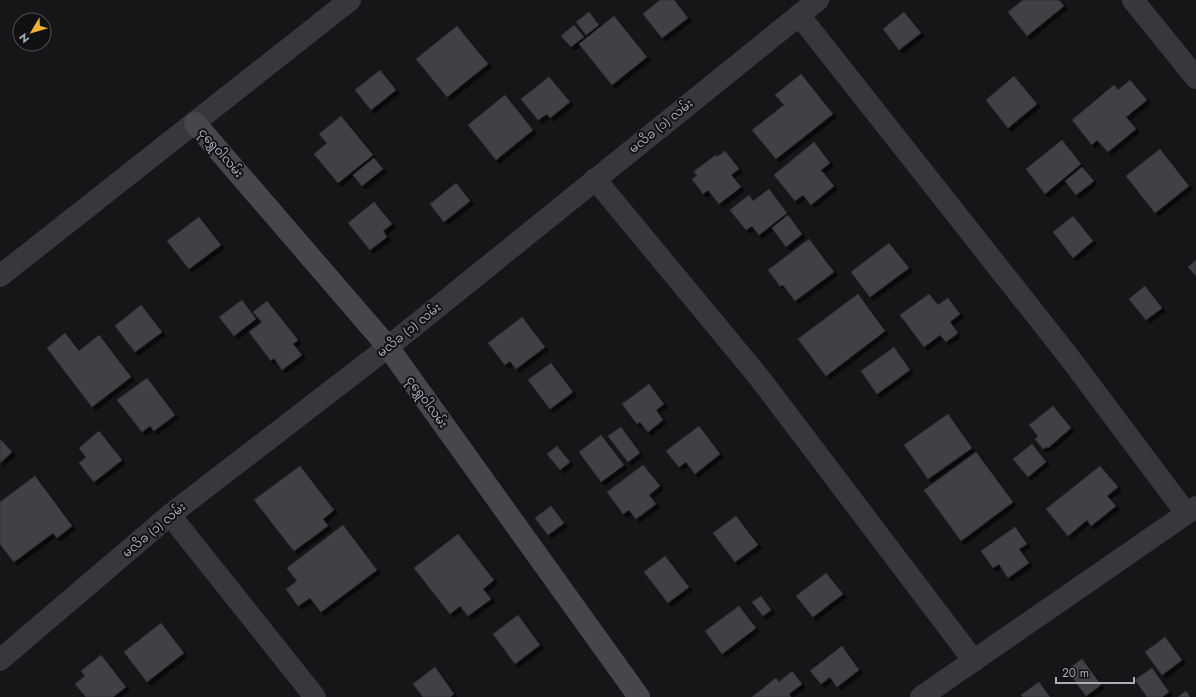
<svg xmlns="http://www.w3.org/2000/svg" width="1196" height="697" viewBox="0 0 1196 697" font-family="Jost,'Noto Sans Myanmar',sans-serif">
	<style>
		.building { fill: #404145; stroke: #303034; filter: url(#shadow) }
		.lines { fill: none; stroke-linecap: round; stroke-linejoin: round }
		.street { stroke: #37383d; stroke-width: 22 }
		.secondary { stroke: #45474d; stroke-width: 22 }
		.labels { text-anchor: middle; stroke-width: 4; stroke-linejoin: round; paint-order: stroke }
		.street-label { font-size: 12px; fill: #a8adb8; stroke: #111113 }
	</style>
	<defs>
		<filter id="shadow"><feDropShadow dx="3.5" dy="3.5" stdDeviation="0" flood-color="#0009"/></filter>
	</defs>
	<rect width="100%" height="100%" fill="#161618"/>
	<!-- building -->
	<g class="building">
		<polygon points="660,0 674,0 688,18 662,38 643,14"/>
		<polygon points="1023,0 1059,0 1064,6 1027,36 1008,12"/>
		<polygon points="589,12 599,25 586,35 576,22"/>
		<polygon points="904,12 921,33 899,50 883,29"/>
		<polygon points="614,16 647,57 612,85 579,44"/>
		<polygon points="574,25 584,37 571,47 561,36"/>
		<polygon points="457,26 488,64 447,97 416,59"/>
		<polygon points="380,70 396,90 371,110 355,90"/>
		<polygon points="801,74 833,114 776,159 752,130 784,105 775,95"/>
		<polygon points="1014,76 1037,104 1008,128 986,100"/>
		<polygon points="549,77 570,102 550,118 547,114 538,120 521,99"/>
		<polygon points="1130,80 1147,100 1126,117 1136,129 1108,152 1097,140 1092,145 1072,120 1114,85 1118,90"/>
		<polygon points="505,95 533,130 496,160 468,125"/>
		<polygon points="341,116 373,155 338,183 314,154 327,143 319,134"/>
		<polygon points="1062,140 1081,164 1045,194 1026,169"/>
		<polygon points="814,142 830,163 821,170 834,186 811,205 803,195 795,201 774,175"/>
		<polygon points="1160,149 1189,186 1155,213 1126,176"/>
		<polygon points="725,151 739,169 731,175 741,187 719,204 708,190 703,194 692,179 697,176 694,171 716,155 717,157"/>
		<polygon points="374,158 383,169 362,186 353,175"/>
		<polygon points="1082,167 1094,181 1076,195 1065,181"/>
		<polygon points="456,183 470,201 444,222 430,204"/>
		<polygon points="769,189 787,213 759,235 752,226 746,230 730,210 749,195 753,201"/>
		<polygon points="374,202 392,224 383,231 387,237 370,250 348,223"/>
		<polygon points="788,215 802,234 786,247 772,228"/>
		<polygon points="1073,216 1093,241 1073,258 1053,232"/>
		<polygon points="199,217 221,245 189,269 167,241"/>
		<polygon points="809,239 834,272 795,301 783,285 780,286 768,270"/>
		<polygon points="889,243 909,268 870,297 851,272"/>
		<polygon points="1196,260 1196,276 1188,267"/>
		<polygon points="1145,286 1162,308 1146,320 1129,299"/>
		<polygon points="858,294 885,331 826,376 798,339"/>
		<polygon points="929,294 938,305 948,298 960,314 950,322 958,333 946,342 940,335 924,347 900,315"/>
		<polygon points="242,300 256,319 234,336 219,317"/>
		<polygon points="267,301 298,340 293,344 302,355 282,370 274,358 271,361 249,332 262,322 253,312"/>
		<polygon points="141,305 162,332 135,352 115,326"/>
		<polygon points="522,317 545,347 516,369 510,361 505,365 488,343"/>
		<polygon points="65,333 79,351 99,335 131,377 92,407 47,348"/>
		<polygon points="894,347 910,370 877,394 861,371"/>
		<polygon points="551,363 573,392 550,409 528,380"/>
		<polygon points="147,378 175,415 154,431 150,426 142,432 117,400"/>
		<polygon points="649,384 664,404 656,410 663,420 648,432 640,422 637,424 622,404"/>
		<polygon points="1053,406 1071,428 1048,448 1046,447 1043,449 1035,439 1038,436 1029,425"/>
		<polygon points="948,414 972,448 928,479 904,445"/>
		<polygon points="699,426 720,454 695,474 686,462 679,467 666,451"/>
		<polygon points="621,427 640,453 628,462 608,436"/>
		<polygon points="99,431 122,460 94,482 79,463 86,457 79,448"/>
		<polygon points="601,435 624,465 601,482 579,452"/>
		<polygon points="0,439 12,452 0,463"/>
		<polygon points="1032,444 1046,462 1028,477 1013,459"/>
		<polygon points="557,446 570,462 560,470 547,454"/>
		<polygon points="976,452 1013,502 961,541 924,490"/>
		<polygon points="643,465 660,486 649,495 656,504 636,519 629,510 623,514 607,492"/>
		<polygon points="300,466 334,510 323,519 328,526 294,551 254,500"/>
		<polygon points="1100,466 1118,487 1107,496 1116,506 1091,526 1087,520 1068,536 1046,509"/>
		<polygon points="35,476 72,526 57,538 53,533 14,562 0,544 0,502"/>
		<polygon points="551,506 564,523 548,535 535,518"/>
		<polygon points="736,516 758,545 735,562 713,533"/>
		<polygon points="343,525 377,570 321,612 310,598 298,606 286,589 297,581 287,568"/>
		<polygon points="1015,527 1027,544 1019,549 1029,563 1008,578 999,564 993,568 981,551"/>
		<polygon points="458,534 494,580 483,589 491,599 468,616 460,606 450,614 414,568"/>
		<polygon points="665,556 689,587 668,603 644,572"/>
		<polygon points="826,573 843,594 813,617 796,596"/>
		<polygon points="761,596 771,610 763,616 752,602"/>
		<polygon points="739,606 756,628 722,654 705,631"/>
		<polygon points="518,615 540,645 515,664 493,634"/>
		<polygon points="161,623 184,653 147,682 124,652"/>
		<polygon points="1165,637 1182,660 1162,675 1145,652"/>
		<polygon points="842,646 859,670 837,687 830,677 821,684 810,671"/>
		<polygon points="101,655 126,687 113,697 86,697 75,684 85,676 81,671"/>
		<polygon points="1082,659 1101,685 1086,696 1067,670"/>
		<polygon points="435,667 454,694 450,697 423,697 413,684"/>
		<polygon points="1152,668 1169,692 1162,697 1147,697 1135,680"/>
		<polygon points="792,671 802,684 789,694 791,697 752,697 776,678 779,682"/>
		<polygon points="1039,682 1050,697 1023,697 1021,695"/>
		<polygon points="1186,691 1190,697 1178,697"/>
	</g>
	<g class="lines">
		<!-- street -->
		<g class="street">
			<polyline points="1133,0 1196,78"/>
			<polyline points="799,15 1069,357 1186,513"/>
			<polyline points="595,179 758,376 974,661"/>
			<polyline points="0,276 350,0"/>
			<polyline points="170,515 315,697"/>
			<polyline points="0,660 170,515 388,347 818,0"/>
			<polyline points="921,697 1196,507"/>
		</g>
		<!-- secondary -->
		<polyline class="secondary" points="195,123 388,347 639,697"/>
	</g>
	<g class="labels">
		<!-- street labels -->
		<g class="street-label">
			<text transform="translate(661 126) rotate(-39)" y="4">မလိခ (၁) လမ်း</text>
			<text transform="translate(221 153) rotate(49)" y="4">ငုရွှေဝါလမ်း</text>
			<text transform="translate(409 330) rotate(-39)" y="4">မလိခ (၁) လမ်း</text>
			<text transform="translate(427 402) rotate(54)" y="4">ငုရွှေဝါလမ်း</text>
			<text transform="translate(154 530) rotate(-40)" y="4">မလိခ (၁) လမ်း</text>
		</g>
	</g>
	<!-- north arrow -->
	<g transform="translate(32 32) rotate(232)"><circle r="19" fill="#111113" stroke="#4d4f55"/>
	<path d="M0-3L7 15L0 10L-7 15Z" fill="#f2b134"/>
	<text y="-6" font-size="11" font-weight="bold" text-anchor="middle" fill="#a8adb8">N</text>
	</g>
	<!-- scale -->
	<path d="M1056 677v6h78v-6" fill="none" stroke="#a8adb8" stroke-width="2"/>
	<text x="1062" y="677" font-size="12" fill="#a8adb8" stroke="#111113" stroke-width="3" paint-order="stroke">20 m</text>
</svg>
